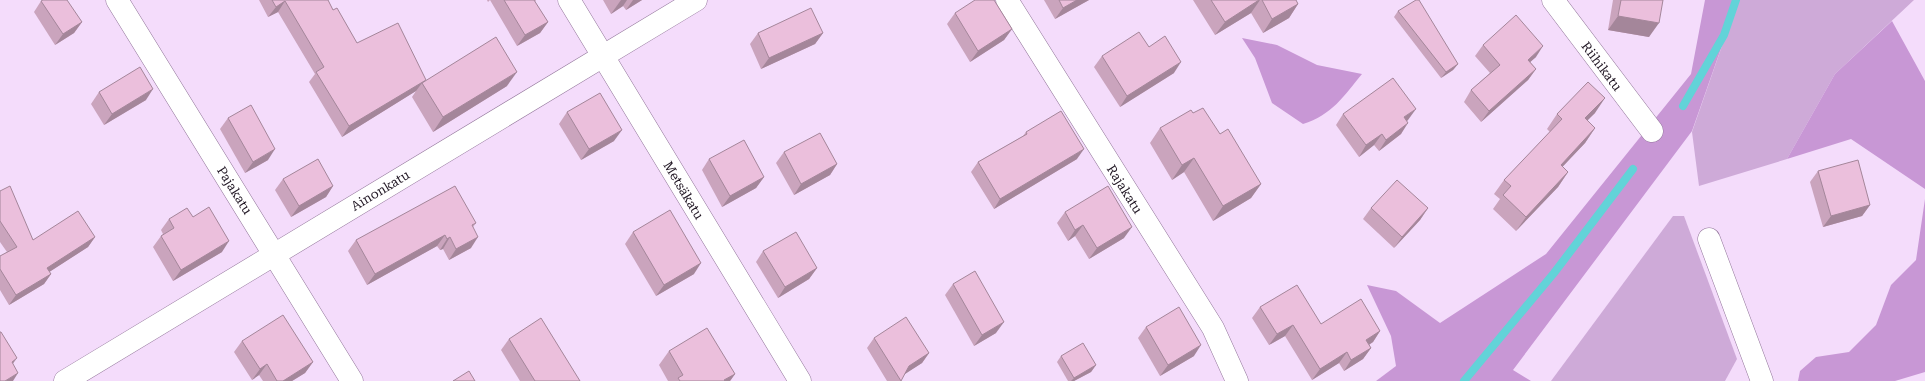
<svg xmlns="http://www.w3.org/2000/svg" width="1925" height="381" viewBox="0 0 1925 381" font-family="'Roboto Serif',serif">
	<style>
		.green { fill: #ceaad8 }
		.forest { fill: #c897d5 }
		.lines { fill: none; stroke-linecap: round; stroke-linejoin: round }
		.stream { stroke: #62d3d8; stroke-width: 8 }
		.street-casing { stroke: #93779b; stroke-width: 23 }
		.secondary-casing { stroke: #93779b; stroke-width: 23 }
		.street { stroke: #fff; stroke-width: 22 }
		.secondary { stroke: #fff; stroke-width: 22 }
		.wall { fill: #caa4bd }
		.shaded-wall { fill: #a4869a }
		.building { fill: #ebbfdc; stroke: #a4869a }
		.labels { text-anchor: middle; stroke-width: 3.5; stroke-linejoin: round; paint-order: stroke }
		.street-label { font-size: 13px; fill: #211724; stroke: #fff }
	</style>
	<rect width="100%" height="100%" fill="#f4dcfb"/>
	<!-- green -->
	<g class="green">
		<polygon points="1738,0 1914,0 1835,74 1787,159 1699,186 1692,132"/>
		<polygon points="1673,216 1684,216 1737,359 1725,381 1551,381"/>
	</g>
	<!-- forest -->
	<g class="forest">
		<polygon points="1705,0 1738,0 1692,131 1513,370 1531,381 1376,381 1396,366 1391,336 1367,285 1396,291 1440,323 1546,254 1691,74"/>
		<polygon points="1892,21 1925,81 1925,189 1851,139 1787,159 1835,74"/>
		<path d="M 1242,38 L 1277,45 L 1317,65 L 1362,74 C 1344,96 1332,115 1303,124 L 1272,103 L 1255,58 Z"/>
		<polygon points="1925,199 1925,372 1895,381 1798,381 1800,371 1816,357 1849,352 1876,325 1891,285 1916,260"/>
	</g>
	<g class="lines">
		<!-- stream -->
		<g class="stream">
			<polyline points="1683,106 1724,35 1736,0"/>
			<polyline points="1464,381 1554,273 1633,169"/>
		</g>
		<defs>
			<g id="street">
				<polyline points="117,0 352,381"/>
				<polyline points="569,0 800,381"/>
				<polyline points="1553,0 1652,131"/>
				<polyline points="1709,239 1762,381"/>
				<polyline points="65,381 696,0"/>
			</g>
			<polyline id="secondary" points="1007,0 1213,328 1237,381"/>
		</defs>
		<!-- street casing -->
		<use href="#street" class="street-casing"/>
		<!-- secondary casing -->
		<use href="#secondary" class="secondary-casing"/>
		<!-- street -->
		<use href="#street" class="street"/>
		<!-- secondary -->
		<use href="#secondary" class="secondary"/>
	</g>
	<!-- wall -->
	<g class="wall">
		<polygon points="259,0 328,0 333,10 357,43 424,82 507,86 433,132 412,97 416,91 342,137 309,82 315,74 278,12 268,17"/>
		<polygon points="487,0 536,0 535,2 548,22 540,33 517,46 490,0 488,2"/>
		<polygon points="603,0 642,0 626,10 623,6 611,14"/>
		<polygon points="1044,0 1089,0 1055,19"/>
		<polygon points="1193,0 1296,0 1298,4 1289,18 1263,33 1251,13 1215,35"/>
		<polygon points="1613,0 1663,0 1649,37 1608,30"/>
		<polygon points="41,1 82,22 74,33 55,45 34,12"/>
		<polygon points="1398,11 1458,64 1453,70 1441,78 1394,17"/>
		<polygon points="955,13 1012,29 1004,40 970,62 947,24"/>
		<polygon points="758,33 823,33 815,44 761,69 750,44"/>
		<polygon points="1483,45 1536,57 1530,62 1536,69 1528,80 1481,122 1464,102 1471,90 1490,73 1475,56"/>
		<polygon points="1149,47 1174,73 1120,107 1094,67 1102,56"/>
		<polygon points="99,92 146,100 104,125 91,104"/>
		<polygon points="567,112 614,141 581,160 559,124"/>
		<polygon points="1193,113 1220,134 1261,184 1251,198 1213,221 1184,172 1172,180 1150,143 1160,128"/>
		<polygon points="1595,113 1587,120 1595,128 1585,143 1562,167 1568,172 1558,187 1516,231 1493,209 1500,199 1494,194 1504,180 1550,132 1547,129 1557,114"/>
		<polygon points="1343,114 1408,120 1407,121 1401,134 1379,151 1374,145 1359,157 1336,125"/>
		<polygon points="228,118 268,160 245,173 220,129"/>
		<polygon points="1026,132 1077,159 994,209 971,172 978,162 1023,136"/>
		<polygon points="784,152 837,164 830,175 794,195 776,163"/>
		<polygon points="709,159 764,177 756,188 722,207 702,170"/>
		<polygon points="1818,171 1870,205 1862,216 1823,227 1810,182"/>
		<polygon points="283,179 333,186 326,197 291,217 275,190"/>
		<polygon points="0,191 33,240 95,237 88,247 49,272 51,274 44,284 9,305 0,290 0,256 7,252 0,242"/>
		<polygon points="1371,208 1428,208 1420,220 1394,248 1363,219"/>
		<polygon points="1065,212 1124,238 1089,259 1075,236 1068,241 1057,223"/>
		<polygon points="193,217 222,252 173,281 153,247 161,236 163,234 161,230 169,219"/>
		<polygon points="476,223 473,227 471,248 449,260 443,249 440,250 437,246 367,285 348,251 356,240"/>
		<polygon points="633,232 694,274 656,296 625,244"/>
		<polygon points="763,251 817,268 809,279 778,298 756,262"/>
		<polygon points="953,284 996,333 974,346 945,295"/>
		<polygon points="1260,307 1321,324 1380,331 1373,342 1369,345 1371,348 1363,359 1344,371 1339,363 1312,380 1285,336 1269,345 1252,318"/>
		<polygon points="1146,327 1194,356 1160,376 1138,338"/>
		<polygon points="874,338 929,353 922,363 904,374 900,381 887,381 867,348"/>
		<polygon points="509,339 580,381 520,381 501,350"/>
		<polygon points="242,341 313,362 305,373 292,381 263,381 259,375 252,380 234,352"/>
		<polygon points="669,351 735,374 730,381 668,381 659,365"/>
		<polygon points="1061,356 1096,365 1091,372 1074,381 1068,381 1057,362"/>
	</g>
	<!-- shaded-wall -->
	<g class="shaded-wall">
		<polygon points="621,0 627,0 623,6 611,14"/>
		<polygon points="633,0 642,0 626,10"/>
		<polygon points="1077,0 1089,0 1055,19 1063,8"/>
		<polygon points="1259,0 1260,0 1251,13 1215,35 1225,22"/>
		<polygon points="285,1 278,12 268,17 276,7"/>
		<polygon points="1298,4 1289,18 1263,33 1272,19"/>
		<polygon points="1618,16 1659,23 1649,37 1608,30"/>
		<polygon points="82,22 74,33 55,45 63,34"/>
		<polygon points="548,22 540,33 517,46 525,35"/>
		<polygon points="1012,29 1004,40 970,62 978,51"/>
		<polygon points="823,33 815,44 761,69 769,58"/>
		<polygon points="1543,46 1536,57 1520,71 1528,60"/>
		<polygon points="1181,62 1174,73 1120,107 1127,96"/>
		<polygon points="1458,64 1453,70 1441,78 1446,72"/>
		<polygon points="1536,69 1528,80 1481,122 1489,111"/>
		<polygon points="517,72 507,86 433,132 443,117"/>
		<polygon points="426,80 423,84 422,83 416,91 342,137 349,126"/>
		<polygon points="153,89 146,100 104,125 112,114"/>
		<polygon points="1605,98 1595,113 1575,133 1585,118"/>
		<polygon points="1416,109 1408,120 1397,128 1404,117"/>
		<polygon points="1408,123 1401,134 1379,151 1386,140"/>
		<polygon points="1595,128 1585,143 1551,179 1561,165"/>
		<polygon points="622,130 614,141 581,160 589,149"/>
		<polygon points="1382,134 1374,145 1359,157 1366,145"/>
		<polygon points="275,149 268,160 245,173 253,162"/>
		<polygon points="1084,149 1077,159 994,209 1000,199"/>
		<polygon points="1194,158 1184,172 1172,180 1182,165"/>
		<polygon points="837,164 830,175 794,195 801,184"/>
		<polygon points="1568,172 1558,187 1516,231 1526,217"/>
		<polygon points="764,177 756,188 722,207 730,196"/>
		<polygon points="1261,184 1251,198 1213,221 1223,206"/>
		<polygon points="333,186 326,197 291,217 299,206"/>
		<polygon points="1870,205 1862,216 1823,227 1831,216"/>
		<polygon points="1428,208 1420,220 1394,248 1402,237"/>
		<polygon points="1083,225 1075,236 1068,241 1075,230"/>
		<polygon points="1132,227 1124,238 1089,259 1097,248"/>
		<polygon points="445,235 437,246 367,285 375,274"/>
		<polygon points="95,237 88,247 40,278 47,268"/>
		<polygon points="450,237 443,249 440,250 447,239"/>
		<polygon points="478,237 471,248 449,260 456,249"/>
		<polygon points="229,241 222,252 173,281 181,270"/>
		<polygon points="701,263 694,274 656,296 664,285"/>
		<polygon points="817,268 809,279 778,298 785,287"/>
		<polygon points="51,274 44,284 9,305 16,295"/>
		<polygon points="1004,322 996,333 974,346 982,335"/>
		<polygon points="1293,325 1285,336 1269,345 1277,334"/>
		<polygon points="1380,331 1373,342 1359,351 1366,340"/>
		<polygon points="1201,345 1194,356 1160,376 1168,365"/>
		<polygon points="1371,348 1363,359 1344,371 1351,360"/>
		<polygon points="1347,352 1339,363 1312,380 1320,369"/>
		<polygon points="929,353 922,363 902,376 909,366"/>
		<polygon points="17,358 9,369 12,362"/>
		<polygon points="313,362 305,373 292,381 283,381"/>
		<polygon points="267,364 259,375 252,380 260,369"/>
		<polygon points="1096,365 1091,372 1074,381 1071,381 1074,378"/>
		<polygon points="18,373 13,381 5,381"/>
		<polygon points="735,374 730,381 723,381 724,380"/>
	</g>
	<!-- building -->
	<g class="building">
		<polygon points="43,0 67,0 82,22 63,34 41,1"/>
		<polygon points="272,0 328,0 333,10 337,8 357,43 398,23 426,80 349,126 316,72 324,67 285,1 276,7"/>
		<polygon points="504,0 534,0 548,22 525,35"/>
		<polygon points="975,0 994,0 1012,29 978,51 955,13"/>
		<polygon points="1059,0 1077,0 1063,8"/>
		<polygon points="1211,0 1259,0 1225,22"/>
		<polygon points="1262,0 1296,0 1298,4 1272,19"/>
		<polygon points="1416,0 1419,0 1458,64 1446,72 1398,11"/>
		<polygon points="1621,0 1663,0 1659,23 1618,16"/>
		<polygon points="811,8 823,33 769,58 758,33"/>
		<polygon points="1516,15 1543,46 1528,60 1536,69 1489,111 1471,90 1500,65 1483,45"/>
		<polygon points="1139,32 1149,47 1165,36 1181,62 1127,96 1102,56"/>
		<polygon points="496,37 517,72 443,117 422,83"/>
		<polygon points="140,67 153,89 112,114 99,92"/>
		<polygon points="1393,78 1416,109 1404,117 1408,123 1386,140 1382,134 1366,145 1343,114"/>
		<polygon points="1588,82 1605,98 1585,118 1595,128 1561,165 1568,172 1526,217 1503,195 1511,186 1504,180 1562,119 1557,114"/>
		<polygon points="600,93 622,130 589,149 567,112"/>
		<polygon points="251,105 275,149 253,162 228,118"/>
		<polygon points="1203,108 1220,134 1228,129 1261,184 1223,206 1194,158 1182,165 1160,128 1191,110 1193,113"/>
		<polygon points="1061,111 1084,149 1000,199 978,162 1027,134 1026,132"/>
		<polygon points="820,133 837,164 801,184 784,152"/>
		<polygon points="744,140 764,177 730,196 709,159"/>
		<polygon points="318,159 333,186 299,206 283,179"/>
		<polygon points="1858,160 1870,205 1831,216 1818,171"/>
		<polygon points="1397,180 1428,208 1402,237 1371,208"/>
		<polygon points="10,186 33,240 78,211 95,237 47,268 51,274 16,295 0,269 0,256 17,247 0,221 0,191"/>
		<polygon points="455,186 476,223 472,225 478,237 456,249 450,237 447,239 445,235 375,274 356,240"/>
		<polygon points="1108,186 1132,227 1097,248 1083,225 1075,230 1065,212"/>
		<polygon points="209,207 229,241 181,270 161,236 174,228 169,219 187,208 193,217"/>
		<polygon points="670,210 701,263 664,285 633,232"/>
		<polygon points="796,232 817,268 785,287 763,251"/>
		<polygon points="975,271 1004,322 982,335 953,284"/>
		<polygon points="1297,285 1321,324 1361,299 1380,331 1366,340 1371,348 1351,360 1347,352 1320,369 1293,325 1277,334 1260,307"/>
		<polygon points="1179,307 1201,345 1168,365 1146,327"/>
		<polygon points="283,315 313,362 283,381 277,381 267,364 260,369 242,341"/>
		<polygon points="906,317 929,353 909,366 901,381 874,338"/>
		<polygon points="541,318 580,381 535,381 509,339"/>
		<polygon points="707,328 735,374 724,380 725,381 680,381 678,378 683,375 669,351"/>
		<polygon points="0,332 1,332 17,358 12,362 18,373 5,381 0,381"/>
		<polygon points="1083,343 1096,365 1074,378 1061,356"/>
		<polygon points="469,371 475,381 453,381"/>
	</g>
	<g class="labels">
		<!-- street labels -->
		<g class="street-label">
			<text transform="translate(1602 66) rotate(53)" y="5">Riihikatu</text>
			<text transform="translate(1125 189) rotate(58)" y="5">Rajakatu</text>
			<text transform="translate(235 190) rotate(58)" y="5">Pajakatu</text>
			<text transform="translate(380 190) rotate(-31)" y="5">Ainonkatu</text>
			<text transform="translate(684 190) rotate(59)" y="5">Metsäkatu</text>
		</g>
	</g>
</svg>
